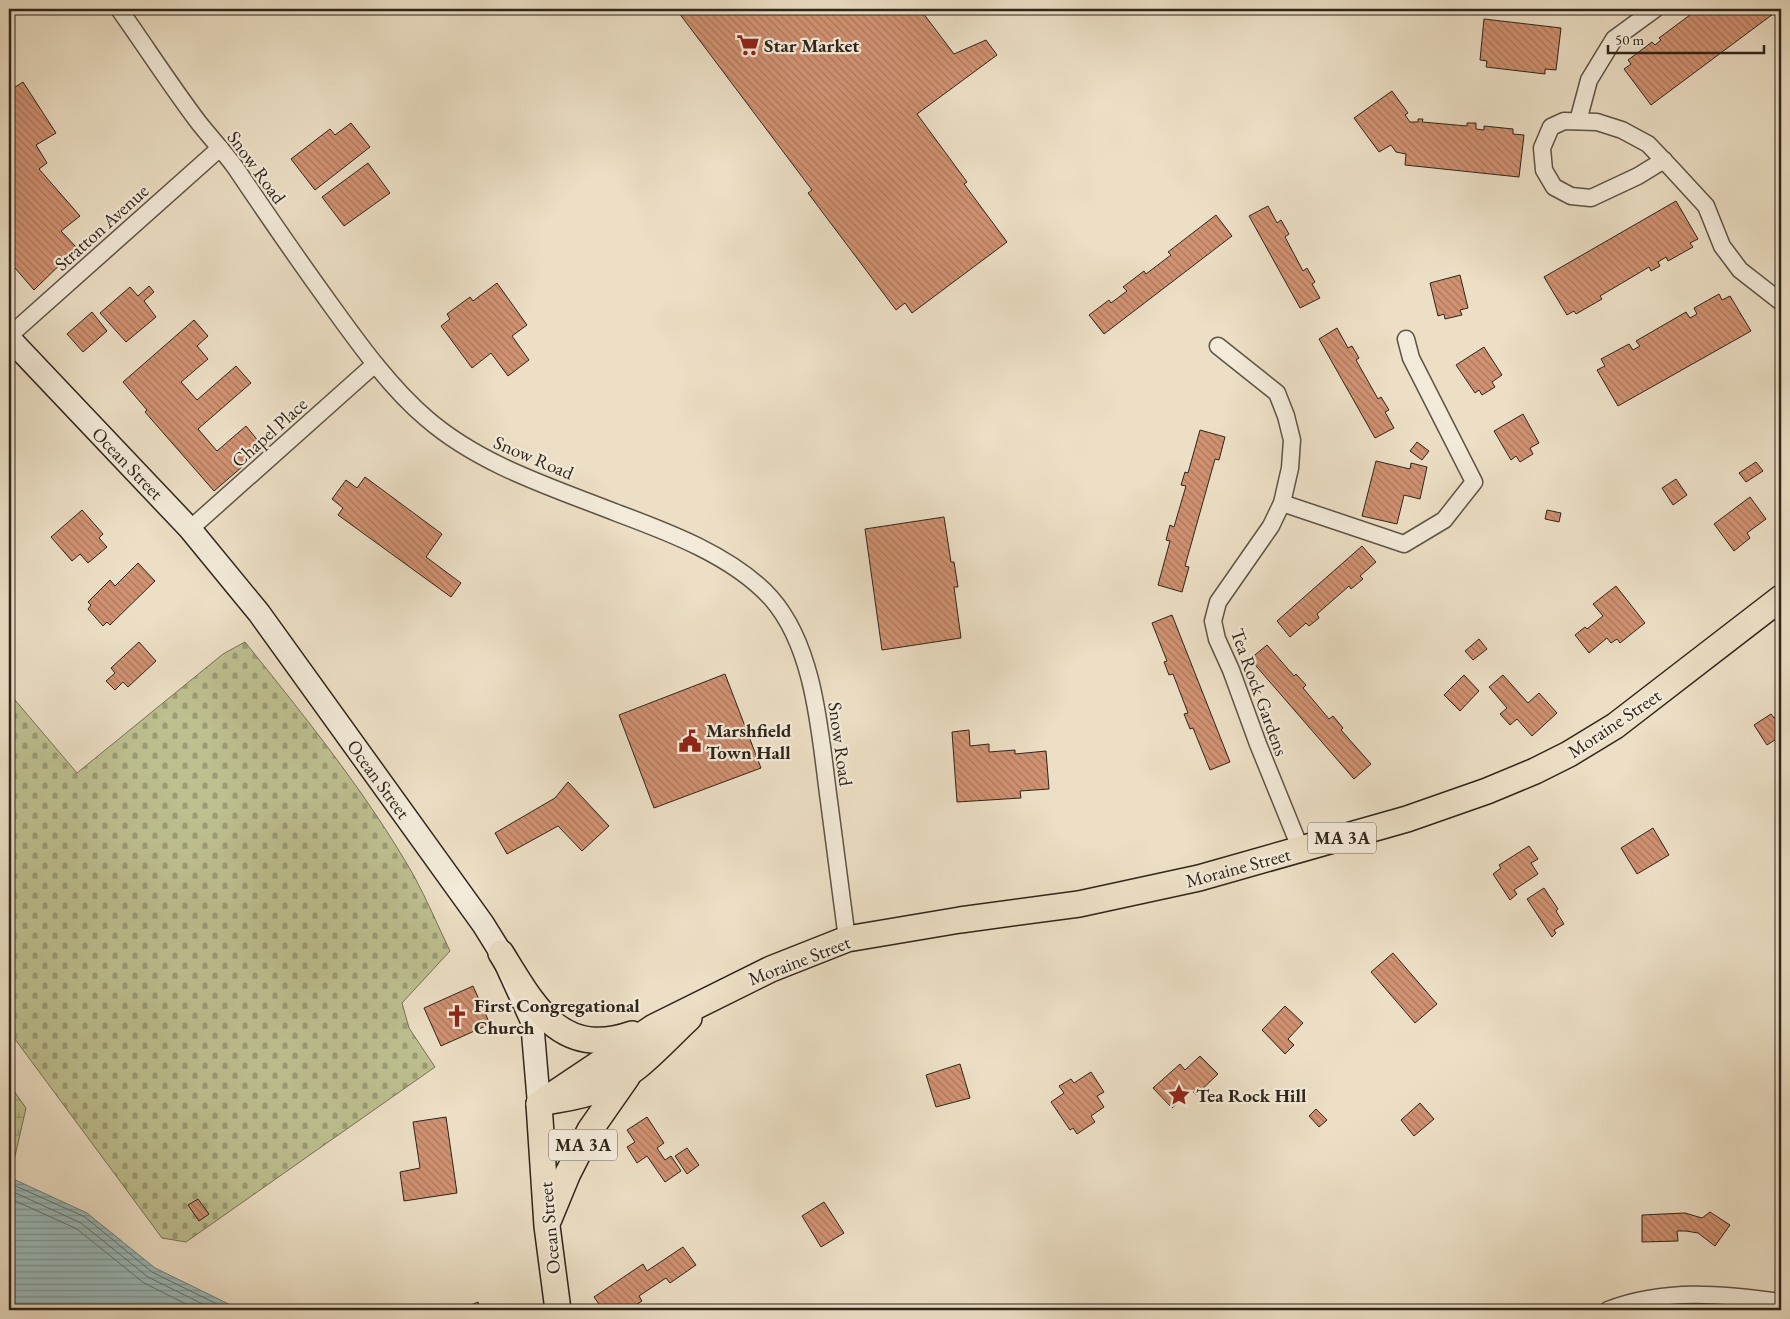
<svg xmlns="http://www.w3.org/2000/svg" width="1790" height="1319" viewBox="0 0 1790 1319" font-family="'EB Garamond',serif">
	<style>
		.wetland { fill: url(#wetland-marsh); stroke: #767255 }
		.cemetery { fill: url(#cemetery-stones); stroke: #767255 }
		.water { fill: url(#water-rules); stroke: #6f7f7b }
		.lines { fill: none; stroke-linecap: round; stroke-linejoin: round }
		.shore { stroke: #64706b; stroke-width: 1 }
		.building { fill: url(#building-back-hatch); stroke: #2f251a }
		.minor-casing { stroke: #5e5445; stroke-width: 19 }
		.secondary-casing { stroke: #2f251a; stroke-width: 25 }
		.primary-casing { stroke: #2f251a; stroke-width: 28 }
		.minor { stroke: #f3ead9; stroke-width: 16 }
		.secondary { stroke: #f3ead9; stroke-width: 22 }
		.primary { stroke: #ecdfc5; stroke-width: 25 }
		.labels { text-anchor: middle; stroke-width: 4.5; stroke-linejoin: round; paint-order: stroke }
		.shield { fill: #f3ead9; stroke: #6a6053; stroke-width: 1 }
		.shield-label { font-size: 18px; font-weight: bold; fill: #2f251a }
		.poi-label { font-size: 19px; font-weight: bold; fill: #2f251a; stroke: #f3ead9; text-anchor: start }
		.street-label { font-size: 19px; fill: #2f251a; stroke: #f3ead9 }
	</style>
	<defs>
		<pattern id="wetland-marsh" width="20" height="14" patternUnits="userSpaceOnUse" patternTransform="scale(1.25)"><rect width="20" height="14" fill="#bec090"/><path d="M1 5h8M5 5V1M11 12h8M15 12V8" fill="none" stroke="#9b9c75"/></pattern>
		<pattern id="cemetery-stones" width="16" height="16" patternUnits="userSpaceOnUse" patternTransform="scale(1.25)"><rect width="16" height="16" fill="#bec090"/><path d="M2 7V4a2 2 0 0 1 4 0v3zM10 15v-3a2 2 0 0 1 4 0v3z" fill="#9b9c75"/></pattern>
		<pattern id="water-rules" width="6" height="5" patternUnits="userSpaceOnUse" patternTransform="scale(1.25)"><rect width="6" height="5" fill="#9abbbc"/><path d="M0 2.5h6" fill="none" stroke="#7e9898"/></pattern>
		<pattern id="building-back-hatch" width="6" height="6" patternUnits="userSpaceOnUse" patternTransform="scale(1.25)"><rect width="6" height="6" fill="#d19272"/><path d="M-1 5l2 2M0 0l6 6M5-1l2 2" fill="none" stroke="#aa775d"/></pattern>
	</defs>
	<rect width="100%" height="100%" fill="#ecdfc5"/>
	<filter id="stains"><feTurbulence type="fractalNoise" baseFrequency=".004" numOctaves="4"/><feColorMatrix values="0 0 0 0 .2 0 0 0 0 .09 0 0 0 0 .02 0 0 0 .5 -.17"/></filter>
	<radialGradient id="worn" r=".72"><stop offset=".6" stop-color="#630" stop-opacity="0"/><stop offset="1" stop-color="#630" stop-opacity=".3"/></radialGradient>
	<!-- wetland -->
	<polygon class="wetland" points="9,1084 26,1108 10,1178 9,1177"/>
	<!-- cemetery -->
	<path class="cemetery" d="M 245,642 C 305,717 366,792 414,876 C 427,900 438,926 450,951 L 402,1003 L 409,1028 L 435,1067 L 186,1242 L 162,1238 L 9,1031 L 9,693 L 77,773 L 223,654 Z"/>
	<!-- water -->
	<polygon class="water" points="9,1177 87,1213 155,1268 241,1310 14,1310 9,1308"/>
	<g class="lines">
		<!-- shore -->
		<g class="shore">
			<polyline points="9,1183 85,1217 152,1272 229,1310"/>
			<polyline points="9,1190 81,1223 148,1277 215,1310"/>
			<polyline points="9,1198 77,1229 144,1283 198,1310"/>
		</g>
	</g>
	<!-- building -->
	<g class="building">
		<polygon points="676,9 920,9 954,54 986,40 997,55 917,114 967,182 964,184 1007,242 912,313 905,303 896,310 808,193 812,190"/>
		<polygon points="1698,9 1769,9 1773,14 1651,105 1624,69 1631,64 1628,60 1652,42 1655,45 1661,40 1659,38"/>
		<polygon points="1484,19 1561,28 1556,70 1545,69 1545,74 1486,67 1487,61 1480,60"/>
		<polygon points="23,82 56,133 36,145 47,163 39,169 80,216 61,231 77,248 34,290 9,261 9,91"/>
		<polygon points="1392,91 1408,113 1405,115 1410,122 1418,122 1418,119 1423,119 1422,122 1467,126 1467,123 1476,123 1476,129 1484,130 1484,126 1513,129 1513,134 1524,135 1519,177 1405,165 1406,154 1396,152 1391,145 1379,152 1354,118"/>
		<polygon points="351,123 370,147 315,190 291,159 330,129 335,135"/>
		<polygon points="368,163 390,193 344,226 322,197"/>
		<polygon points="1676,201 1698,239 1690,243 1693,247 1668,261 1666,257 1658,262 1660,266 1651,271 1649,267 1600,296 1602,299 1576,314 1574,311 1567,315 1544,277"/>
		<polygon points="1268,206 1277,223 1281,220 1289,234 1285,237 1303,271 1307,268 1315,282 1312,284 1320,298 1300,308 1249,216"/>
		<polygon points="1216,215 1232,236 1104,334 1089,315 1109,300 1111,303 1127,291 1123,287 1144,271 1146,274 1171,255 1168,252"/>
		<polygon points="1460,275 1468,308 1460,310 1462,315 1445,319 1444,314 1438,316 1430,283"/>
		<polygon points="497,283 527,325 512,336 529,360 508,376 491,353 472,368 441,326 450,319 447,314 470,297 473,301"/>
		<polygon points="149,286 154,292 144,301 156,317 126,342 100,313 130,287 138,296"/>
		<polygon points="1719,294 1722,300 1730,296 1751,331 1618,406 1597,370 1605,366 1601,359 1629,344 1633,350 1640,346 1636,341 1686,312 1690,318 1697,314 1694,308"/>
		<polygon points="92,312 107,331 83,352 67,334"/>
		<polygon points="194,320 208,336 197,346 208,359 181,382 197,400 236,366 251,383 198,429 217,451 246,426 264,448 214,491 145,412 147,410 123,382"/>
		<polygon points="1337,328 1348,348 1352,346 1359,358 1356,360 1378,399 1381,397 1389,410 1385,412 1394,428 1375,438 1319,339"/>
		<polygon points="1484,347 1502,375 1492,382 1495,387 1482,395 1479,390 1475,393 1456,365"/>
		<polygon points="1523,414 1539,443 1530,448 1533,454 1520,462 1516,456 1511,460 1494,431"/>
		<polygon points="1200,430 1225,437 1219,460 1215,459 1185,566 1189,567 1182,592 1158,585 1170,541 1166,540 1170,525 1174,527 1186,486 1181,485 1185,472 1188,473"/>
		<polygon points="1417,442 1429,451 1422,460 1410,451"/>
		<polygon points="1376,461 1410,469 1411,463 1427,467 1420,499 1404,495 1397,524 1362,516"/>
		<polygon points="1756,462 1763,471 1746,482 1739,473"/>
		<polygon points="365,477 442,534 426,557 461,583 451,597 338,515 343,508 332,499 346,480 357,488"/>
		<polygon points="1676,479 1687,495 1673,505 1662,488"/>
		<polygon points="1750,497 1766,519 1747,533 1750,538 1734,551 1714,524"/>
		<polygon points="82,510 103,534 99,538 107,547 88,563 80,554 72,561 51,537"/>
		<polygon points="1547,510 1561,513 1559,522 1545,519"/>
		<polygon points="944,517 951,562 954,562 958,587 954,587 961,638 882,650 865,529"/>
		<polygon points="1362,546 1376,562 1360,576 1363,579 1351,589 1349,586 1317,614 1319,618 1309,626 1306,623 1290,637 1277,621"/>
		<polygon points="138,563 155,581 110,625 107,622 103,626 88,609 91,605 88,602 110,580 115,586"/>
		<polygon points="1616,586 1645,623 1620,643 1617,639 1611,643 1607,638 1589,653 1575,635 1585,627 1587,629 1603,616 1593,604"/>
		<polygon points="1172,615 1230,762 1210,770 1193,728 1190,729 1184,714 1188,713 1173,674 1169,675 1164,662 1167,661 1152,623"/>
		<polygon points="1479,639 1487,649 1473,660 1465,651"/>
		<polygon points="139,642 156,661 128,687 123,682 115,690 106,681 115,673 111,668"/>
		<polygon points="1267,645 1294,676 1296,674 1306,685 1303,688 1329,719 1333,716 1343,728 1341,730 1371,764 1354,779 1250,659"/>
		<polygon points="725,674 761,768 654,808 619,715"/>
		<polygon points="1464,675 1479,691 1460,711 1444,695"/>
		<polygon points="1503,675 1528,703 1539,693 1557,713 1532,736 1517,719 1510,725 1500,714 1507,708 1489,687"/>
		<polygon points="1781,713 1781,736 1767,745 1754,725 1771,714 1774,718"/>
		<polygon points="969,730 970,746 989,744 989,752 1015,750 1015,754 1046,751 1049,789 1020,791 1021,798 957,802 952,732"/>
		<polygon points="568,782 609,826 582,851 558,826 507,854 495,833 555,798"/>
		<polygon points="1653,828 1669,855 1637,874 1621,848"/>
		<polygon points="1529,846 1538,859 1531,863 1538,874 1514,890 1517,894 1510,900 1493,874 1501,868 1499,865"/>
		<polygon points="1544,888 1558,909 1556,911 1564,924 1554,930 1556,933 1552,937 1527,899"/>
		<polygon points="1393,953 1437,1004 1415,1023 1371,972"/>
		<polygon points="473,986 490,1024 441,1046 424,1008"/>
		<polygon points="1285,1006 1303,1023 1288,1039 1294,1045 1285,1054 1262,1030"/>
		<polygon points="1200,1056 1218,1074 1196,1095 1192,1090 1172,1108 1153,1088 1180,1064 1185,1070"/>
		<polygon points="960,1064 970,1098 936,1107 926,1075"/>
		<polygon points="1091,1072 1104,1092 1097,1096 1104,1107 1091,1116 1095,1122 1077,1134 1073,1128 1070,1130 1051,1102 1064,1093 1059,1086 1071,1079 1074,1083"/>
		<polygon points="1420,1103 1434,1119 1414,1136 1401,1120"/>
		<polygon points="1316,1109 1327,1120 1319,1127 1309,1116"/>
		<polygon points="446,1117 457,1193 404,1201 400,1172 420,1168 413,1122"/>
		<polygon points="647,1117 664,1143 657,1148 665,1160 671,1156 681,1171 665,1182 647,1156 637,1163 627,1147 635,1142 627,1130"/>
		<polygon points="687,1148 699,1165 687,1174 675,1156"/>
		<polygon points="198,1199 209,1214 199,1221 188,1205"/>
		<polygon points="824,1202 844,1233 821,1247 802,1216"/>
		<polygon points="1710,1212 1730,1225 1715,1246 1698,1233 1686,1231 1677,1231 1678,1241 1642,1242 1642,1215 1685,1213 1702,1218"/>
		<polygon points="683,1247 696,1265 670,1283 666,1278 639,1296 642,1301 628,1310 603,1310 594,1297 643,1264 647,1271"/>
		<polygon points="478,1302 481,1310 459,1310"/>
	</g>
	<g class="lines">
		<defs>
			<g id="minor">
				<path d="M 119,9 C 146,47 171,86 199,123 C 211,138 224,152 235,167 C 268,216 301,264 336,312 C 362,348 392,389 426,418 C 480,465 551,487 617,513 C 668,532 733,556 771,598 C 816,649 820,737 829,801 C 835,847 841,893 847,939"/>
				<polyline points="1578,121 1589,80 1614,39 1655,9"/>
				<polyline points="1664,160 1638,176 1591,198 1571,196 1554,187 1544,170 1542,148 1551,127 1564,121 1597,122 1622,130 1648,144 1671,168 1706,206 1722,246 1740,270 1781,302"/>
				<polyline points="9,336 220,148"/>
				<polyline points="1218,346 1277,393 1286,416 1292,440 1290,468 1282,503 1271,526 1218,602 1213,621 1217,639 1231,670 1258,744 1301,850"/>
				<polyline points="1282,503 1404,544 1444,520 1474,482 1411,358 1406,339"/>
				<polyline points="190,529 375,364"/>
				<path d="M 1608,1310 C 1665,1288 1723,1294 1781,1302"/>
			</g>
			<polyline id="secondary" points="9,338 190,529 259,613 483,924 501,953 532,1021 539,1104"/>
			<g id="primary">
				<path d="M 501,953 C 534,1006 560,1059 632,1034"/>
				<path d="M 551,1101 C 568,1098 584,1096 600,1089 C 635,1076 662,1043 689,1018"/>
				<polyline points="539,1104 654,1027 771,969 847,939 960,920 1079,904 1199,878 1407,819 1487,791 1535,771 1569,754 1615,726 1781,598"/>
				<polyline points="539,1104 547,1226 558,1310"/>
				<polyline points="549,1219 568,1173 590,1130 627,1077"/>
			</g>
		</defs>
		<!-- minor casing -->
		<use href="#minor" class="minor-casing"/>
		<!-- secondary casing -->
		<use href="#secondary" class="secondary-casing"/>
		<!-- primary casing -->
		<use href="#primary" class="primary-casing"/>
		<!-- minor -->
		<use href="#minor" class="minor"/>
		<!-- secondary -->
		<use href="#secondary" class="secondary"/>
		<!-- primary -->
		<use href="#primary" class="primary"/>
	</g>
	<!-- icons -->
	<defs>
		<symbol id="supermarket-bare" viewBox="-9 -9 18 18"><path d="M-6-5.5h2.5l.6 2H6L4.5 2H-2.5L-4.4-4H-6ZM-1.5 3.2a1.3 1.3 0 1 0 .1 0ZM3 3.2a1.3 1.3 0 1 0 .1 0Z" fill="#8f2418" stroke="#f3ead9" stroke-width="2.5" paint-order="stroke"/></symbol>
		<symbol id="civic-bare" viewBox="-9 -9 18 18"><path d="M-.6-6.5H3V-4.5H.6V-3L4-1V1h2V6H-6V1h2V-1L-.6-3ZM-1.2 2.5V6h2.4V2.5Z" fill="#8f2418" stroke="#f3ead9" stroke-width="2.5" paint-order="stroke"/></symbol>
		<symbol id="church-bare" viewBox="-9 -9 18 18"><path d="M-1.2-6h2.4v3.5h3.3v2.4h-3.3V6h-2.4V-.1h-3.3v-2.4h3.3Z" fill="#8f2418" stroke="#f3ead9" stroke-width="2.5" paint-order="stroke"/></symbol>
		<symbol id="sight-bare" viewBox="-9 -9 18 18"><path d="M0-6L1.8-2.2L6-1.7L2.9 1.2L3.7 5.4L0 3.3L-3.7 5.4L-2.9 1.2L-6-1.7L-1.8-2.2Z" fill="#8f2418" stroke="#f3ead9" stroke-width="2.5" paint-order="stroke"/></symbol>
	</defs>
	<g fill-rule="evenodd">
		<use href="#supermarket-bare" x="732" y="29" width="32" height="32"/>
		<use href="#civic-bare" x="674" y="725" width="32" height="32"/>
		<use href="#church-bare" x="441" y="1000" width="32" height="32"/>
		<use href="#sight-bare" x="1163" y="1079" width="32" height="32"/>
	</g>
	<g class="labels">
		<!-- shield labels -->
		<g class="shield">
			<rect x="1308" y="822.5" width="68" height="31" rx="4"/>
			<rect x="549" y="1129.5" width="68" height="31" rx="4"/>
		</g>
		<g class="shield-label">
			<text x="1342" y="844">MA 3A</text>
			<text x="583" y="1151">MA 3A</text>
		</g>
		<!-- poi labels -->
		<g class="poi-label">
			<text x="764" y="52">Star Market</text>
			<text x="706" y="737">Marshfield<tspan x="706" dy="22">Town Hall</tspan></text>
			<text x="474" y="1012">First Congregational<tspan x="474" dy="22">Church</tspan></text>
			<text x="1196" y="1102">Tea Rock Hill</text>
		</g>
		<!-- street labels -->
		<g class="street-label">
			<text transform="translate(257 167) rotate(54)" y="7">Snow Road</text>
			<text transform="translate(101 227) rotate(-42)" y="7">Stratton Avenue</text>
			<text transform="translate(269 432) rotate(-42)" y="7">Chapel Place</text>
			<text transform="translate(534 457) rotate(23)" y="7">Snow Road</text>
			<text transform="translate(128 463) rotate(46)" y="7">Ocean Street</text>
			<text transform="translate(1260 692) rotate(70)" y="7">Tea Rock Gardens</text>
			<text transform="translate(1614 723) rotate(-34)" y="7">Moraine Street</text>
			<text transform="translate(841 744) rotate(82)" y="7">Snow Road</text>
			<text transform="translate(379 779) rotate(54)" y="7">Ocean Street</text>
			<text transform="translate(1238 867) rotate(-15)" y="7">Moraine Street</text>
			<text transform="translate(799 960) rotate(-21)" y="7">Moraine Street</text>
			<text transform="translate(549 1228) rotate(-95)" y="7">Ocean Street</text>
		</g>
	</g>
	<!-- margin -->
	<rect width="1790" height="1319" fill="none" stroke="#ecdfc5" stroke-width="30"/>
	<rect x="10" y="10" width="1770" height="1299" fill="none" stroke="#2f251a" stroke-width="2.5"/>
	<rect x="15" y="15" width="1760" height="1289" fill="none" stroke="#2f251a"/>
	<!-- scale -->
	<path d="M1608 45v8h156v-8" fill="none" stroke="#2f251a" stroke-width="2.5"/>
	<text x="1615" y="45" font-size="15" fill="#2f251a" stroke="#f3ead9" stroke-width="4" paint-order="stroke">50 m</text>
	<rect width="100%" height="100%" filter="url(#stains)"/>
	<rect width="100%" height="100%" fill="url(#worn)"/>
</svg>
